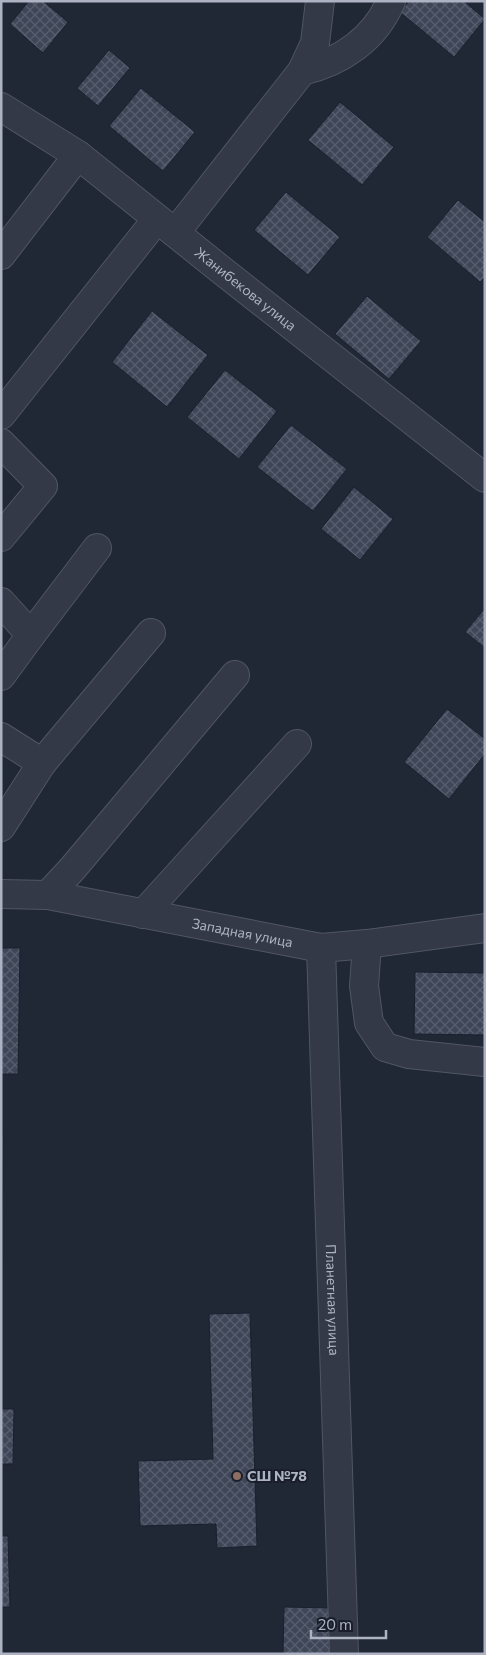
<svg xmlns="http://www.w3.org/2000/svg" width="486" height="1655" viewBox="0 0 486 1655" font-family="Commissioner,sans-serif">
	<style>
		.building { fill: url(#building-cross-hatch); stroke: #1b202c }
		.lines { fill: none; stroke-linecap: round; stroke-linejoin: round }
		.minor-casing { stroke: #515664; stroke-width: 30 }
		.minor { stroke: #333946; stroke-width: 28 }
		.education-dot { fill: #8d6e63; stroke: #191e2a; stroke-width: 2 }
		.labels { text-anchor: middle; stroke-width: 4; stroke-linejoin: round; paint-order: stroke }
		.street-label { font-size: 14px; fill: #adb3c3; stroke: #191e2a }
		.poi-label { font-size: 14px; font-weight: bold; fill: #adb3c3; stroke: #191e2a; text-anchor: start }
	</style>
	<defs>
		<pattern id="building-cross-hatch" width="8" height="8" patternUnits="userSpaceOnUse" patternTransform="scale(1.25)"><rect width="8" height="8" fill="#3e4658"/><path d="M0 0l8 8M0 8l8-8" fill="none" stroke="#575e6e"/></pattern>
	</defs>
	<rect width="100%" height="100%" fill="#202735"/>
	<!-- building -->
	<g class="building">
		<polygon points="29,1 43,1 68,22 43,53 10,24"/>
		<polygon points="409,1 464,1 485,19 454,57 400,12"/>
		<polygon points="109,50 130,68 98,106 77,88"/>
		<polygon points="141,88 195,132 163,171 109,126"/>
		<polygon points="340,102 394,147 362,185 308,140"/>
		<polygon points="286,192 340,237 308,275 254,230"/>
		<polygon points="458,200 485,222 485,277 480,282 427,237"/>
		<polygon points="367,296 421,341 389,379 335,334"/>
		<polygon points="152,311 208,355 167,407 112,362"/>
		<polygon points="225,370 277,411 239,459 187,417"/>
		<polygon points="291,425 347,469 313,511 257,467"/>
		<polygon points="354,487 393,519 360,560 321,529"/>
		<polygon points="485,608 485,648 465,632"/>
		<polygon points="447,709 485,739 485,754 449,799 404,762"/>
		<polygon points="1,948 20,948 18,1074 1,1074"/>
		<polygon points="415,972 485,973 485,1035 414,1034"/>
		<polygon points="1,1135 3,1135 2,1258 1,1258"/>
		<polygon points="250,1313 257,1546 217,1548 216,1524 140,1526 138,1461 213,1459 209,1314"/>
		<polygon points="1,1409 14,1409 13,1464 1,1464"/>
		<polygon points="1,1536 8,1536 10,1607 1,1607"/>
		<polygon points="284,1607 334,1608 333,1654 283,1654"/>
	</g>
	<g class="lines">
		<defs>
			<g id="minor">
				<path d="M 302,71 C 341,62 375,39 391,1"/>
				<path id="s1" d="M 1,107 L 78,155 L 215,265 L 485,478"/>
				<polyline points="175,233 302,71 315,43 320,1"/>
				<polyline points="1,255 78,155"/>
				<polyline points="1,415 157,219"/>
				<polyline points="1,443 43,486 1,537"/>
				<polyline points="1,602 31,635 1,676"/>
				<polyline points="31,635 97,548"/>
				<polyline points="1,737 42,763 151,633"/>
				<polyline points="1,827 42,763"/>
				<path id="s2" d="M 1,894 L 48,895 L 321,948 L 367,944 L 485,928"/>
				<polyline points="48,895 73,868 235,675"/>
				<polyline points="143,914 297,744"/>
				<polyline points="367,944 364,986 369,1023 385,1047 409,1054 485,1062"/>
				<path id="s3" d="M 321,948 L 344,1654"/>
			</g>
		</defs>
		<!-- minor casing -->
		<use href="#minor" class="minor-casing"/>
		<!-- minor -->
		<use href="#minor" class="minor"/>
	</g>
	<!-- markers -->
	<circle class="education-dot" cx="237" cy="1476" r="5"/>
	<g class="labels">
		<!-- street labels -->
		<g class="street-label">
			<text dy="5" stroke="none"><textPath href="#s1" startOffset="305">Жанибекова улица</textPath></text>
			<text dy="5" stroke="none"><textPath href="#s2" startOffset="245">Западная улица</textPath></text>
			<text dy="5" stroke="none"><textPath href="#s3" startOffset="352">Планетная улица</textPath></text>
		</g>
		<!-- poi labels -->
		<g class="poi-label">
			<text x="247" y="1481">СШ №78</text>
		</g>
	</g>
	<!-- border -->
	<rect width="486" height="1655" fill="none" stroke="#adb3c3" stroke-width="5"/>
	<!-- scale -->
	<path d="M311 1630v8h75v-8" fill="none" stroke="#adb3c3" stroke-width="2.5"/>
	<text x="318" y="1630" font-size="15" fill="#adb3c3" stroke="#191e2a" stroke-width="4" paint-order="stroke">20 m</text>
</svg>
